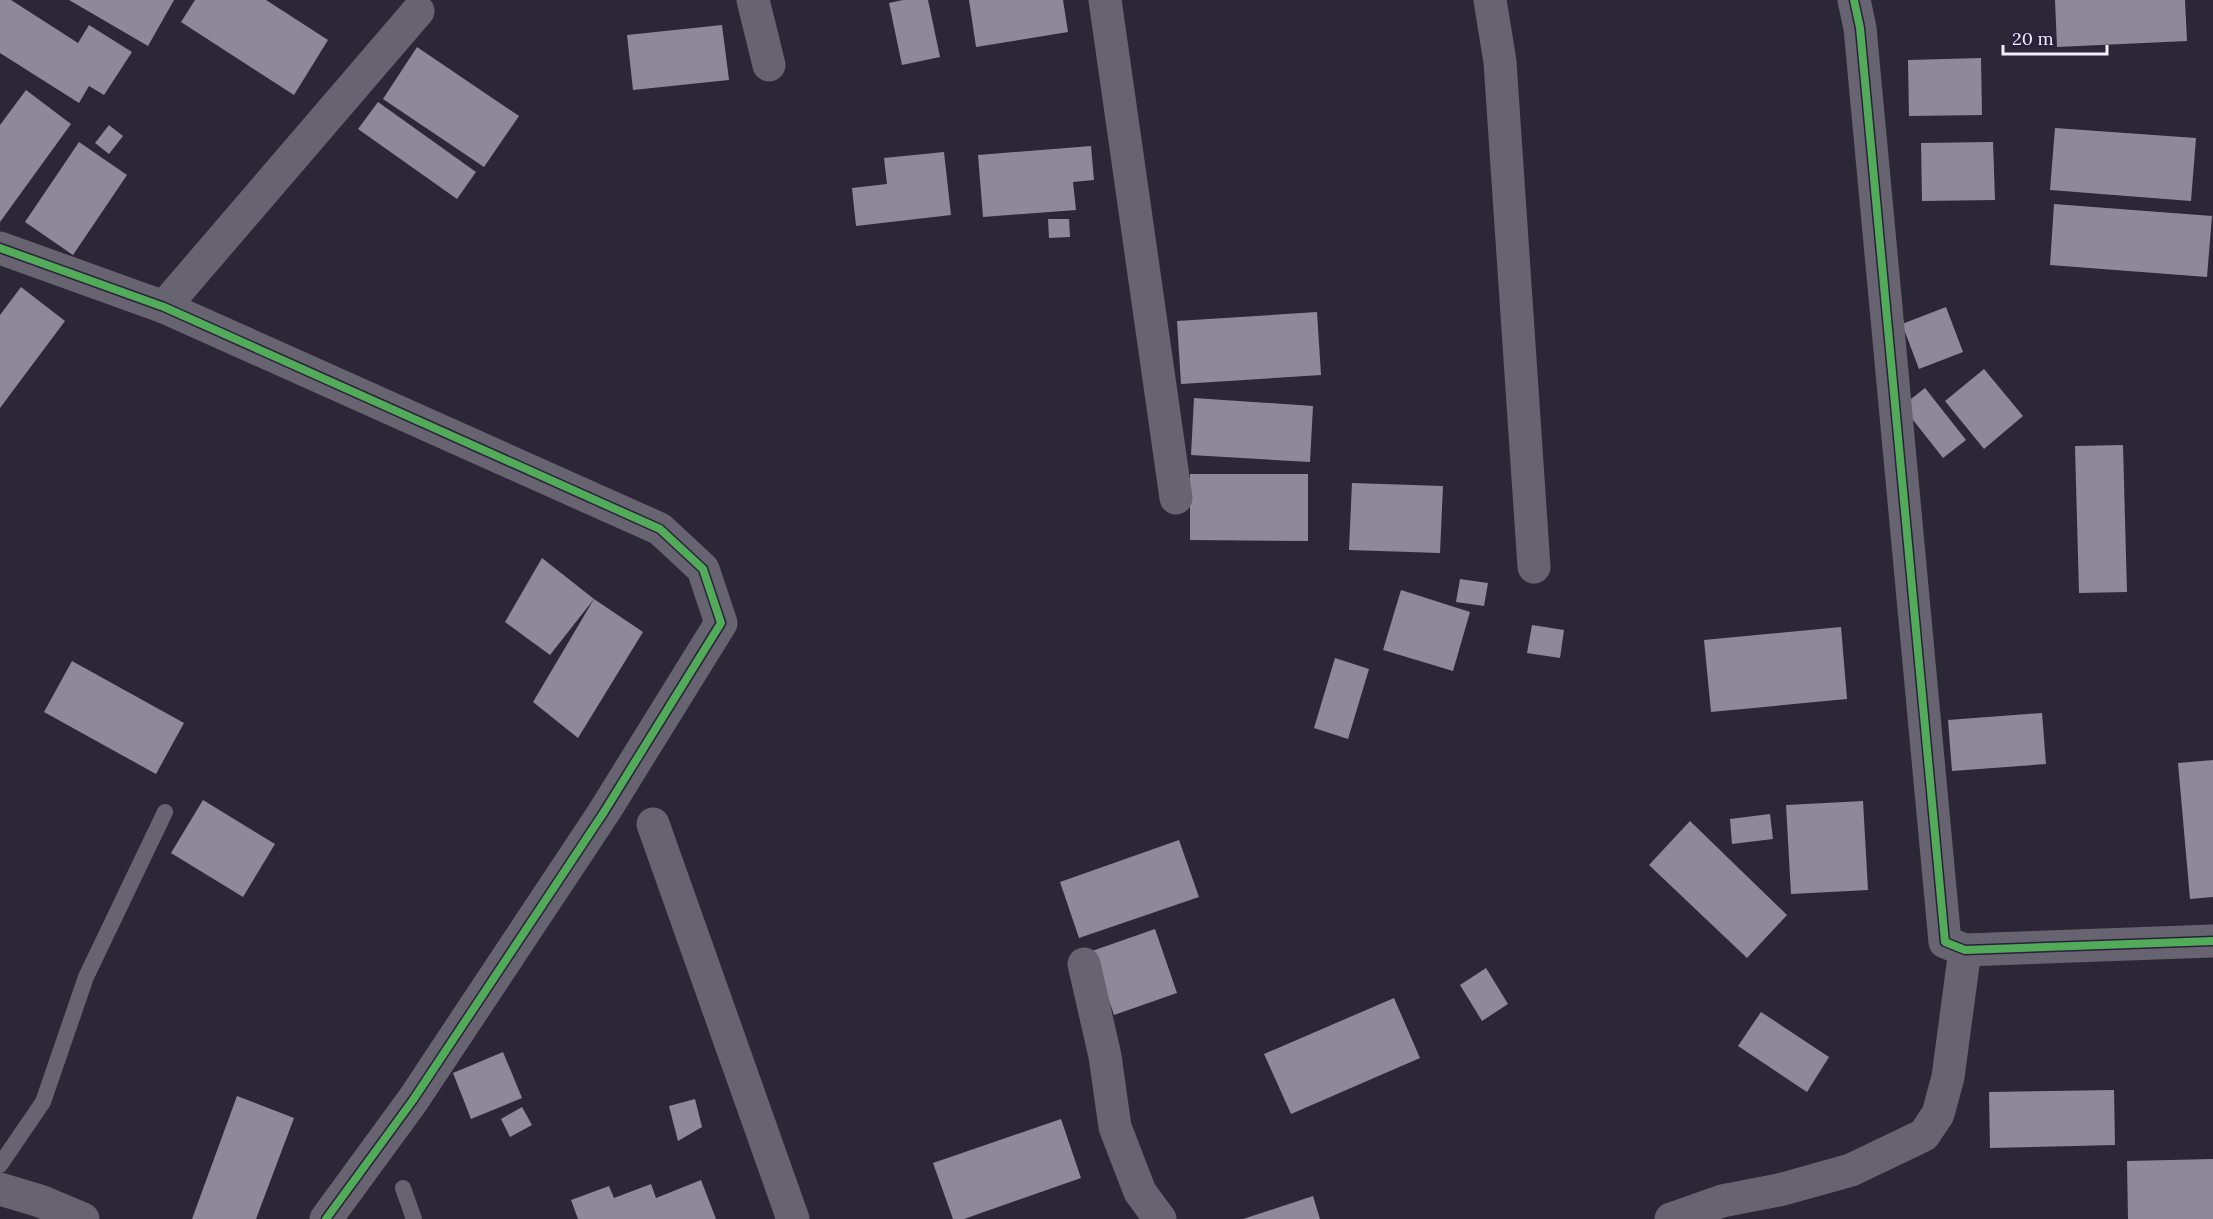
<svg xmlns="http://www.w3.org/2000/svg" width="2213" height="1219" viewBox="0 0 2213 1219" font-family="Lora,serif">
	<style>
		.building { fill: #8d8998 }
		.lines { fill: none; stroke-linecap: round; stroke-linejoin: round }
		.service { stroke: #686370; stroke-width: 16 }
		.minor { stroke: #686370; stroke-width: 33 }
		.cycleway-casing { stroke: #2a213c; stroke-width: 11 }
		.cycleway { stroke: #51ab58; stroke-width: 8 }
	</style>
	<rect width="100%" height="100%" fill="#2c2736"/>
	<!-- building -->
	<g class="building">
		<polygon points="0,0 11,0 78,43 89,25 132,52 104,95 89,86 79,103 0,53"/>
		<polygon points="69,0 174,0 148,46"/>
		<polygon points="195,0 266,0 328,40 294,95 181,22"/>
		<polygon points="903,0 928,0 940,57 902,65 889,3"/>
		<polygon points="969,0 1063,0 1068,32 976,47"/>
		<polygon points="2055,0 2185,0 2187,41 2057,47"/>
		<polygon points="722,25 729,80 633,90 627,35"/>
		<polygon points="417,47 519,116 484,167 383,99"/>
		<polygon points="1981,58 1982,115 1909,116 1908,60"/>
		<polygon points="26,90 71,124 0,222 0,125"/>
		<polygon points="378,102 476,172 457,199 358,129"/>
		<polygon points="109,125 123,136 109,154 95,143"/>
		<polygon points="2055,128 2196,138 2191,201 2050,190"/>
		<polygon points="79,142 127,175 73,255 25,222"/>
		<polygon points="1993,142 1995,200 1922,201 1921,143"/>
		<polygon points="1091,146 1094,180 1073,182 1076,210 983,217 978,155"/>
		<polygon points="944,152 951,215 856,226 852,188 887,184 884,158"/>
		<polygon points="2054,204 2212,216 2207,277 2050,265"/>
		<polygon points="1048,219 1069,219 1070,237 1049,238"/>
		<polygon points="21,287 65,321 0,408 0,315"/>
		<polygon points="1946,307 1963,352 1919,369 1902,324"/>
		<polygon points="1317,312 1321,375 1181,384 1177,321"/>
		<polygon points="1984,369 2023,416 1984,449 1945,401"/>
		<polygon points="1925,388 1966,440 1943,458 1902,406"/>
		<polygon points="1194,398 1313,406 1310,462 1191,455"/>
		<polygon points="2123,445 2127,592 2079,593 2075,446"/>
		<polygon points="1190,474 1308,474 1308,541 1190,540"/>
		<polygon points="1352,483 1443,486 1440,553 1349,550"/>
		<polygon points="542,558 594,599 550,655 505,622"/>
		<polygon points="1460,579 1488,583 1484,606 1456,602"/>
		<polygon points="1401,590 1470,612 1453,671 1383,650"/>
		<polygon points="594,599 643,632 578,738 533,702"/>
		<polygon points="1532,625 1564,630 1560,658 1527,653"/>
		<polygon points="1841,627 1847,699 1711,712 1704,640"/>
		<polygon points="1335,658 1369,669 1348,739 1314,728"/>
		<polygon points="72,661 184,723 156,774 44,712"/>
		<polygon points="2042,713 2046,764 1952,771 1948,720"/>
		<polygon points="2213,760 2213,897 2190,899 2178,763"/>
		<polygon points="203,800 275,844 243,897 171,853"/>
		<polygon points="1863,801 1868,890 1791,894 1786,805"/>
		<polygon points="1770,814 1773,839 1732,844 1730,819"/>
		<polygon points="1690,821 1787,915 1747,958 1649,865"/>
		<polygon points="1179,840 1199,897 1079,938 1060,882"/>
		<polygon points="1155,929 1177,993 1114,1015 1092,951"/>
		<polygon points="1486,968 1508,1004 1482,1021 1460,985"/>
		<polygon points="1394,998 1420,1058 1291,1114 1264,1054"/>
		<polygon points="1761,1012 1829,1057 1807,1092 1738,1046"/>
		<polygon points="503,1052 522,1098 471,1119 453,1073"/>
		<polygon points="2114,1090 2115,1145 1990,1148 1989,1092"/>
		<polygon points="237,1096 294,1118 256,1219 192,1219"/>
		<polygon points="695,1099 702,1127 678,1141 669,1106"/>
		<polygon points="522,1107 532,1125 510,1137 501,1119"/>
		<polygon points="1061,1119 1081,1178 964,1219 953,1219 933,1163"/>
		<polygon points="2213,1159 2213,1219 2128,1219 2127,1161"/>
		<polygon points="701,1180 716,1219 578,1219 571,1200 609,1186 614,1198 651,1184 656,1198"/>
		<polygon points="1313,1196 1320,1219 1243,1219"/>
	</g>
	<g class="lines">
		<!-- service -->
		<g class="service">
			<polyline points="0,1165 43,1102 86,977 165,812"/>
			<polyline points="403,1188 414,1219"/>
		</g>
		<!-- minor -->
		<g class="minor">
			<polyline points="753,0 769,65"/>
			<polyline points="1105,0 1176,498"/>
			<polyline points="1490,0 1500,62 1534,567"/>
			<polyline points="1854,0 1860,28 1945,942 1965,950 2213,941"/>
			<polyline points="0,248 164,307 660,529 703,569 721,623 604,812 413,1100 326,1219"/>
			<polyline points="164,307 418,11"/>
			<polyline points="653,824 793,1219"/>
			<polyline points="1084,964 1105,1056 1115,1127 1140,1192 1160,1219"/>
			<polyline points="0,1189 40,1201 83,1219"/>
			<polyline points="1671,1219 1722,1201 1779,1190 1851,1170 1924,1135 1938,1114 1948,1077 1965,950"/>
		</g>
		<defs>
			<g id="cycleway">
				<polyline points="1854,0 1860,28 1945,942 1965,950 2213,941"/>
				<polyline points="0,248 164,307 660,529 703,569 721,623 604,812 413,1100 326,1219"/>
			</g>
		</defs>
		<!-- cycleway casing -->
		<use href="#cycleway" class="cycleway-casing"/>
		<!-- cycleway -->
		<use href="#cycleway" class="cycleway"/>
	</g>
	<!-- scale -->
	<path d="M2003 45v9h104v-9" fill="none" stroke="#f2eefd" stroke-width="3"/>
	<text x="2012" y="45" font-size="18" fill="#f2eefd" stroke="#2a213c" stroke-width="4.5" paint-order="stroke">20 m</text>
</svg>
